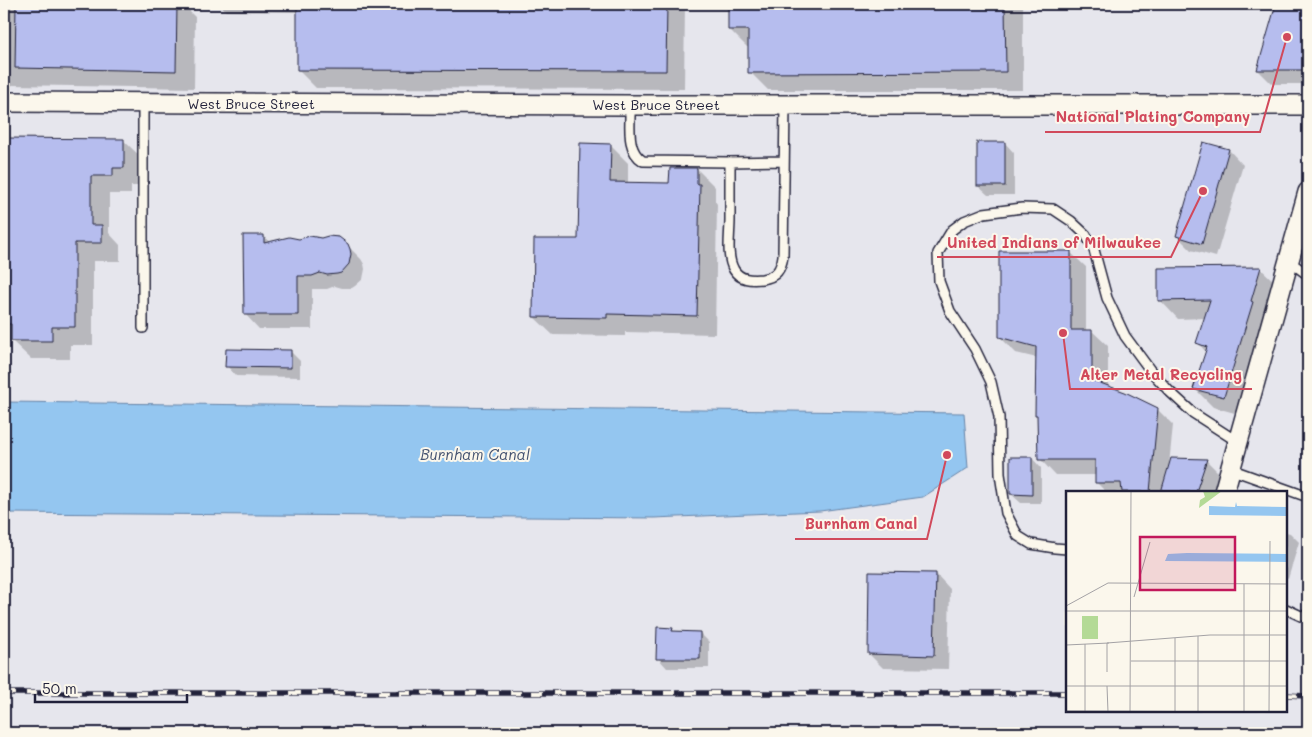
<svg xmlns="http://www.w3.org/2000/svg" width="1312" height="737" viewBox="0 0 1312 737" font-family="Mali,sans-serif">
	<style>
		.built { fill: #e6e6ed; fill-rule: evenodd }
		.water { fill: #94c6f0; stroke: #6684a8 }
		.shadow { fill: #0003 }
		.building { fill: #b6bdee; stroke: #22223b }
		.lines { fill: none; stroke-linecap: round; stroke-linejoin: round }
		.lane-casing { stroke: #22223b; stroke-width: 12 }
		.street-casing { stroke: #22223b; stroke-width: 22 }
		.lane { stroke: #fbf7ec; stroke-width: 9 }
		.street { stroke: #fbf7ec; stroke-width: 19 }
		.rail-casing { stroke: #22223b; stroke-width: 5.5 }
		.rail { stroke: #fbf7ec; stroke-width: 4; stroke-dasharray: 11; stroke-linecap: butt }
		.labels { text-anchor: middle; stroke-width: 4; stroke-linejoin: round; paint-order: stroke }
		.street-label { font-size: 14px; fill: #22223b; stroke: #fbf7ec }
		.water-label { font-size: 15px; font-style: italic; fill: #445371; stroke: #fbf7ec }
		.inset-road { fill: none; stroke: #a4a2a5; stroke-width: 1 }
		.view { fill: #c2185b; fill-opacity: 0.15; stroke: #c2185b; stroke-width: 2.5 }
		.inset-edge { fill: none; stroke: #22223b; stroke-width: 2.5 }
		.leader { fill: none; stroke: #d1495b; stroke-width: 2 }
		.callout-dot { fill: #d1495b; stroke: #fbf7ec; stroke-width: 2 }
		.callout-label { font-size: 15px; text-anchor: middle; font-weight: bold; fill: #d1495b; stroke: #fbf7ec; stroke-width: 4; stroke-linejoin: round; paint-order: stroke }
	</style>
	<rect width="100%" height="100%" fill="#fbf7ec"/>
	<filter id="ink" filterUnits="userSpaceOnUse"><feTurbulence type="fractalNoise" baseFrequency=".02" numOctaves="2"/><feDisplacementMap in="SourceGraphic" scale="10" xChannelSelector="R" yChannelSelector="G"/><feConvolveMatrix kernelMatrix="1 2 1 2 8 2 1 2 1" color-interpolation-filters="sRGB"/></filter>
	<g filter="url(#ink)">
		<!-- built -->
		<path class="built" d="M 4,4 L 1308,4 L 1308,114 L 1303,129 L 1308,129 L 1308,733 L 4,733 L 4,513 L 654,518 L 820,511 L 923,497 L 964,413 L 4,402 ZM 1067,492 L 1286,492 L 1286,711 L 1067,711 Z"/>
		<!-- water -->
		<polygon class="water" points="4,402 964,413 968,468 923,497 820,511 654,518 4,513"/>
		<!-- shadow -->
		<g class="shadow">
			<polygon points="4,4 190,4 190,12 195,17 194,88 12,85 12,86 4,86"/>
			<polygon points="218,4 685,4 684,89 316,88 298,70 298,12 226,11"/>
			<polygon points="729,4 1023,4 1023,90 768,90 750,72 750,47 747,47 729,29"/>
			<polygon points="1277,4 1308,4 1308,84 1272,84 1258,70"/>
			<polygon points="4,140 123,140 142,158 142,186 131,186 131,194 109,194 109,233 120,245 120,261 93,261 93,345 70,345 70,359 31,359 13,342 4,342"/>
			<polygon points="1005,143 1014,153 1014,195 988,195 978,186"/>
			<polygon points="610,145 628,163 628,184 670,185 697,169 715,187 715,201 717,204 715,334 625,332 625,336 553,335 534,317 579,241"/>
			<polygon points="1229,150 1243,165 1216,257 1191,250 1177,236"/>
			<polygon points="264,236 270,243 347,245 361,259 364,264 365,269 363,279 355,286 352,288 342,288 335,286 327,289 312,289 312,329 259,329 245,314"/>
			<polygon points="1070,252 1086,267 1086,331 1092,331 1108,346 1108,387 1157,409 1173,425 1169,465 1206,460 1220,474 1215,492 1106,492 1096,482 1096,475 1055,475 1040,459 1038,416 1036,414 1037,358 1016,353 1000,337"/>
			<polygon points="1260,268 1279,286 1242,415 1213,407 1195,389 1206,352 1198,343 1205,318 1178,319 1160,300"/>
			<polygon points="291,352 300,361 300,377 236,376 227,366"/>
			<polygon points="1032,458 1041,468 1041,503 1021,503 1011,494"/>
			<polygon points="1286,532 1290,533 1299,542 1288,579 1286,578"/>
			<polygon points="936,574 950,589 948,669 883,668 869,654"/>
			<polygon points="672,629 675,632 700,633 709,642 709,668 667,668 658,658"/>
		</g>
		<!-- building -->
		<g class="building">
			<polygon points="16,4 177,4 176,71 15,68"/>
			<polygon points="297,4 667,4 666,71 297,70"/>
			<polygon points="728,4 1005,4 1006,72 748,73 748,30 728,30"/>
			<polygon points="1276,4 1308,4 1308,70 1257,70"/>
			<polygon points="4,138 124,139 124,168 113,168 113,176 91,176 91,225 102,225 102,243 75,243 75,327 52,327 52,341 11,341 11,324 4,324"/>
			<rect x="977" y="142" width="28" height="44"/>
			<polygon points="1203,142 1229,149 1202,244 1176,236"/>
			<polygon points="580,143 611,144 610,182 669,183 670,168 697,168 697,184 700,184 697,316 607,314 607,318 533,317 534,239 578,239"/>
			<polygon points="243,235 264,235 264,243 289,237 299,239 310,236 321,238 328,236 339,237 348,244 350,249 351,254 349,264 341,273 337,274 327,275 320,273 312,276 298,276 298,315 244,315"/>
			<polygon points="999,251 1071,251 1071,330 1092,330 1092,380 1125,392 1158,408 1150,492 1122,492 1121,483 1095,483 1095,460 1038,460 1037,415 1035,415 1036,347 999,337"/>
			<polygon points="1261,267 1251,301 1253,302 1224,397 1193,389 1207,347 1196,343 1210,300 1158,301 1158,268"/>
			<polygon points="226,349 291,350 291,368 225,367"/>
			<polygon points="1010,457 1032,457 1032,495 1010,494"/>
			<polygon points="1171,458 1207,459 1196,492 1161,492"/>
			<polygon points="869,572 936,573 934,656 868,654"/>
			<polygon points="657,627 673,628 672,631 700,632 700,659 656,659"/>
		</g>
		<g class="lines">
			<defs>
				<g id="lane">
					<polyline points="143,103 143,328"/>
					<path d="M 630,105 C 631,123 625,150 643,161 L 730,162"/>
					<path d="M 784,161 L 730,162 C 730,181 730,201 730,220 C 730,235 726,257 734,270 C 740,280 751,280 762,279 C 776,277 781,270 783,256 L 785,105"/>
					<polyline points="1289,261 1308,275"/>
					<polyline points="1230,469 1308,497"/>
					<polyline points="1067,549 1055,548 1031,544 1018,536 1006,513 1000,474 999,417 991,382 975,349 950,311 939,281 938,253 952,230 964,221 984,213 1022,208 1053,209 1071,221 1086,235 1094,250 1107,298 1125,336 1150,370 1169,391 1193,413 1238,442"/>
					<polyline points="1286,609 1301,616 1308,615"/>
				</g>
				<g id="street">
					<polyline points="4,102 630,105 1308,105"/>
					<polyline points="1224,492 1308,192"/>
				</g>
			</defs>
			<!-- lane casing -->
			<use href="#lane" class="lane-casing"/>
			<!-- street casing -->
			<use href="#street" class="street-casing"/>
			<!-- lane -->
			<use href="#lane" class="lane"/>
			<!-- street -->
			<use href="#street" class="street"/>
			<defs>
				<g id="rail">
					<polyline points="4,693 1067,693"/>
					<polyline points="1286,695 1308,696"/>
				</g>
			</defs>
			<!-- rail casing -->
			<use href="#rail" class="rail-casing"/>
			<!-- rail -->
			<use href="#rail" class="rail"/>
		</g>
	</g>
	<g class="labels">
		<!-- street labels -->
		<g class="street-label">
			<text x="251" y="109">West Bruce Street</text>
			<text x="656" y="110">West Bruce Street</text>
		</g>
		<!-- water labels -->
		<g class="water-label">
			<text x="475" y="460">Burnham Canal</text>
		</g>
	</g>
	<!-- overview -->
	<g transform="translate(1066 491)">
		<rect width="221" height="221" fill="#fbf7ec"/>
		<path d="M 137,0 L 156,0 L 133,17 L 134,9 L 139,6 ZM 16,125 L 32,125 L 32,148 L 16,148 Z" fill="#b4da96"/>
		<path d="M 170,11 L 171,15 L 221,16 L 221,25 L 143,24 L 143,15 L 169,16 ZM 121,62 L 221,63 L 222,71 L 99,70 L 102,63 Z" fill="#94c6f0"/>
		<path class="inset-road" d="M 68,106 L 84,51M 0,115 L 42,92 L 222,93M 0,120 L 222,120M 41,152 L 41,181M 41,152 L 144,144 L 222,144M 0,154 L 43,152M 65,170 L 222,170M 0,195 L 222,195M 41,195 L 42,221M 0,220 L 222,221M 109,220 L 109,147M 19,221 L 19,153M 64,221 L 65,0M 132,221 L 132,145M 178,221 L 178,93M 203,221 L 204,50"/>
		<path class="view" d="M 74,46 L 169,46 L 169,99 L 74,99 Z"/>
		<rect width="221" height="221" class="inset-edge"/>
	</g>
	<!-- callouts -->
	<path class="leader" d="M1287 37L1260 132H1045M1203 191L1171 257H937M1063 333L1070 389H1252M947 455L927 539H795"/>
	<g class="callout-dot">
		<circle cx="1287" cy="37" r="5"/>
		<circle cx="1203" cy="191" r="5"/>
		<circle cx="1063" cy="333" r="5"/>
		<circle cx="947" cy="455" r="5"/>
	</g>
	<g class="callout-label">
		<text x="1153" y="122">National Plating Company</text>
		<text x="1054" y="248">United Indians of Milwaukee</text>
		<text x="1161" y="380">Alter Metal Recycling</text>
		<text x="861" y="529">Burnham Canal</text>
	</g>
	<!-- margin -->
	<rect width="1312" height="737" fill="none" stroke="#fbf7ec" stroke-width="20"/>
	<rect x="10" y="10" width="1292" height="717" fill="none" stroke="#22223b" stroke-width="2" filter="url(#ink)"/>
	<!-- scale -->
	<path d="M35 694v8h152v-8" fill="none" stroke="#22223b" stroke-width="2.5"/>
	<text x="42" y="694" font-size="15" fill="#22223b" stroke="#fbf7ec" stroke-width="4" paint-order="stroke">50 m</text>
</svg>
